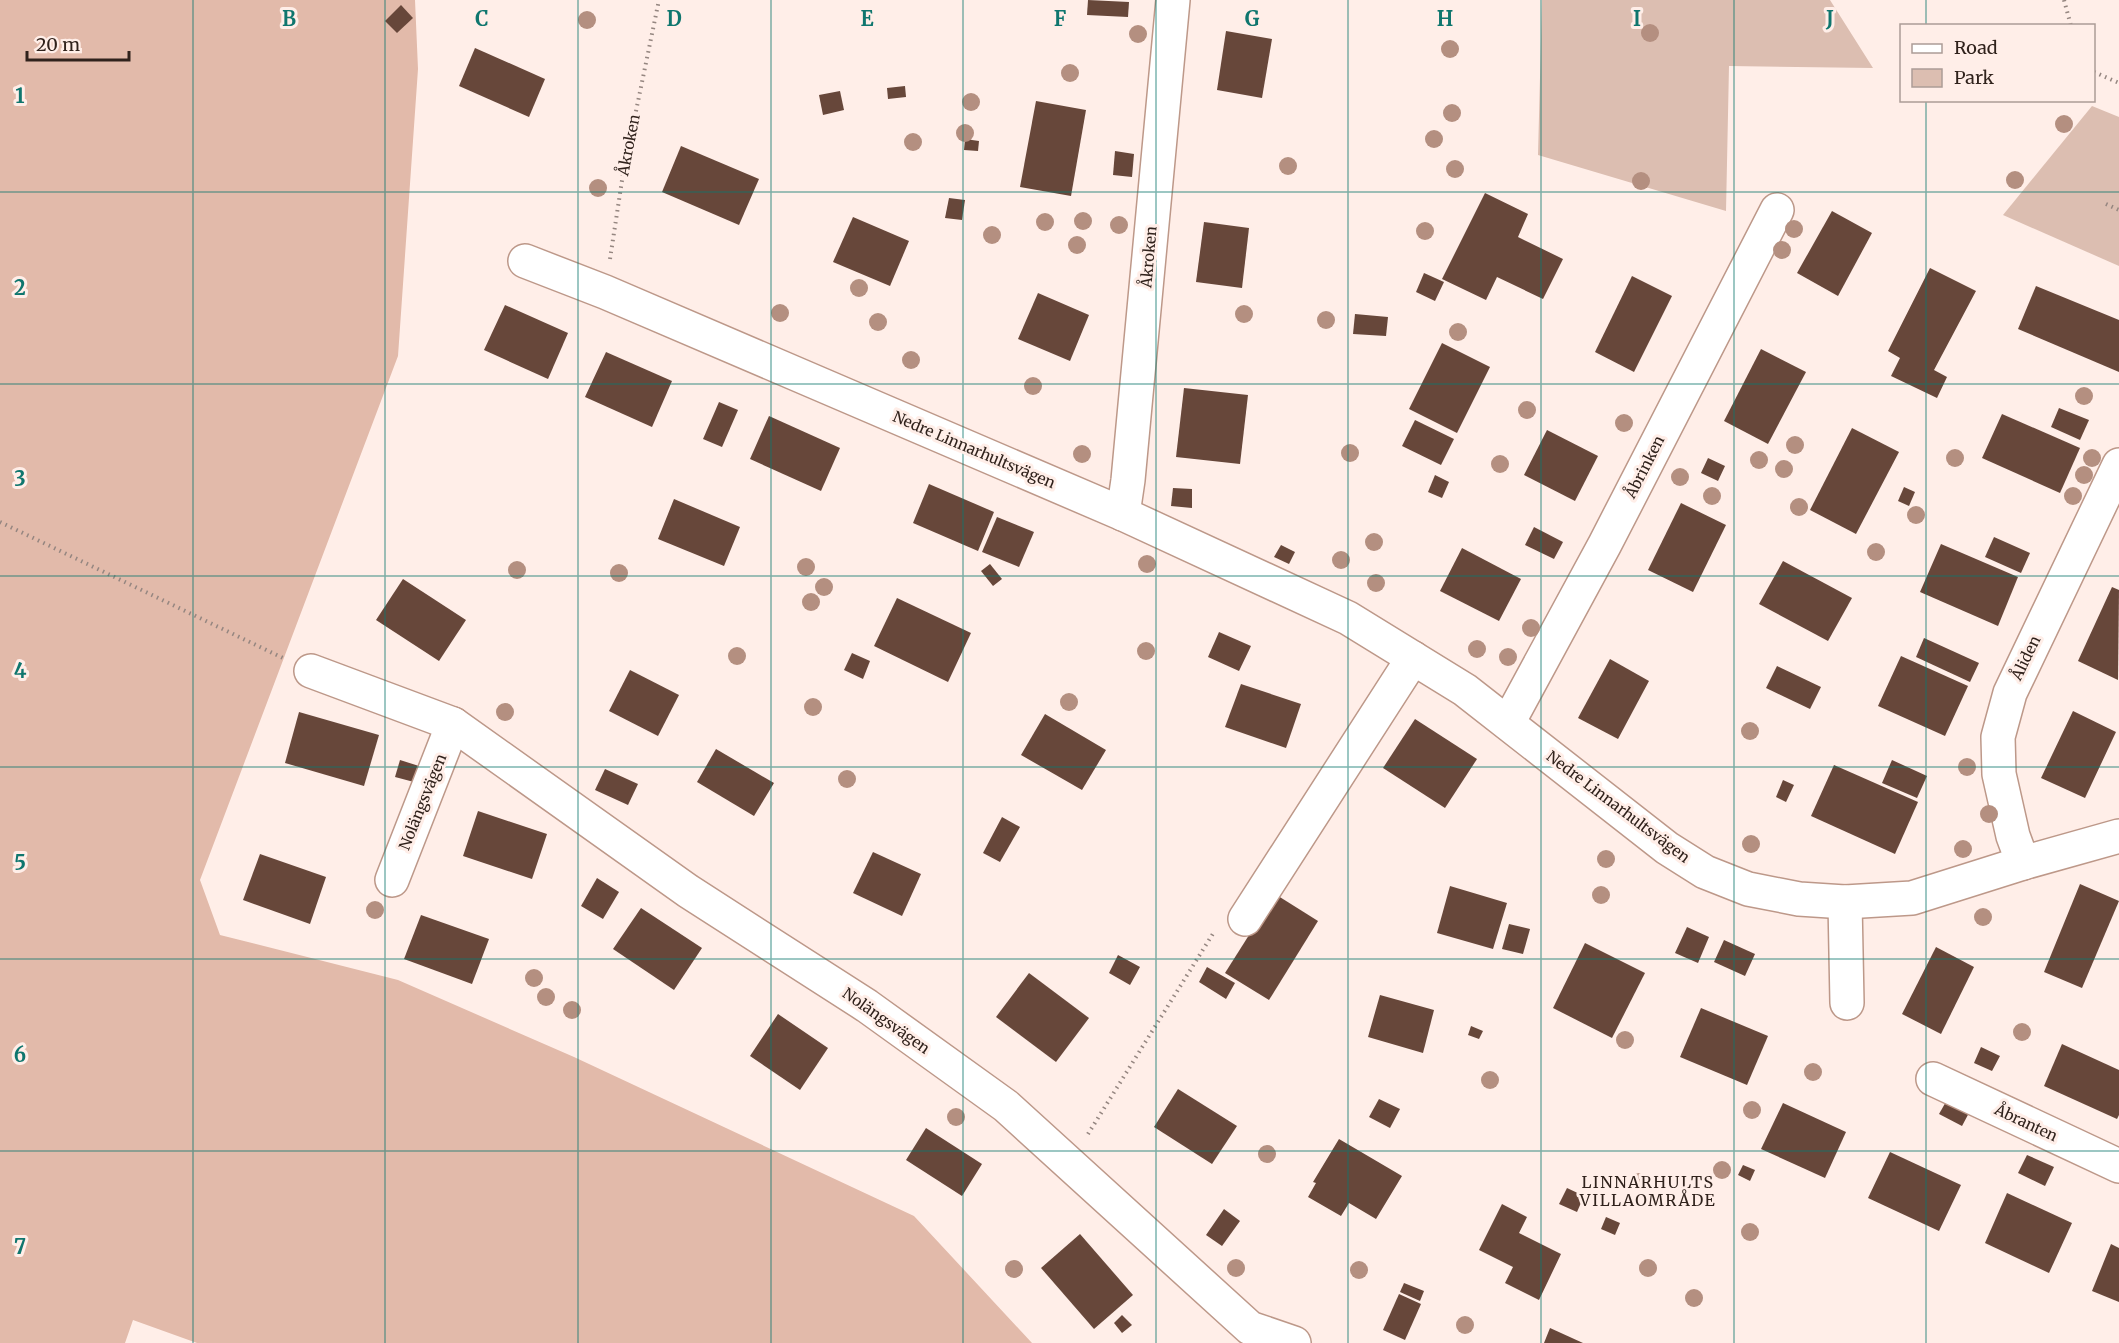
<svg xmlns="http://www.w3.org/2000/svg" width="2119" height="1343" viewBox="0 0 2119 1343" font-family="Merriweather,serif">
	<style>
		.green { fill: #dcbeb1 }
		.forest { fill: #e2baaa }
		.building { fill: #67473a }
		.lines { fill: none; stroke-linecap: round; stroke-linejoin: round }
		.minor-casing { stroke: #bd9889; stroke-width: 36 }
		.path { stroke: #958680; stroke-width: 4; stroke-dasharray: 1.5 4.5; stroke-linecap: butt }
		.minor { stroke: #fff; stroke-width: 33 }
		.tree { fill: #b48f80 }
		.grid { fill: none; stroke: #0f766e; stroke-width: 1.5; stroke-opacity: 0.55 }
		.labels { text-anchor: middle; stroke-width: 6; stroke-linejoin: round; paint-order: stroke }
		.street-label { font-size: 15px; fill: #30221c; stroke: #ffeee8 }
		.neighbourhood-label { font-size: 16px; letter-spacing: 1.5px; fill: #30221c; stroke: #ffeee8 }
		.grid-label { font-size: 20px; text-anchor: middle; font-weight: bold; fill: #0f766e; stroke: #ffeee8; stroke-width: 6; stroke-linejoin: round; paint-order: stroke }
	</style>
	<rect width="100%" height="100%" fill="#ffeee8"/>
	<!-- green -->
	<g class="green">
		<polygon points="1542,0 1830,0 1873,68 1729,66 1726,211 1538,155"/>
		<polygon points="2092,106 2119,117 2119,266 2003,215"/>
	</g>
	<!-- forest -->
	<polygon class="forest" points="0,0 415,0 418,69 398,356 200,880 220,935 398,980 574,1057 914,1216 1032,1343 197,1343 133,1320 125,1343 0,1343"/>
	<!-- building -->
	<g class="building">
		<polygon points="1088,0 1129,2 1128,17 1087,15"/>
		<polygon points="401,5 413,18 397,33 385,21"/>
		<polygon points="1226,31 1272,39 1262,98 1217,90"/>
		<polygon points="475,48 545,79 529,117 459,86"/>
		<polygon points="905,86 906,97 888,99 887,88"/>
		<polygon points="840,91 844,110 823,115 819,95"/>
		<polygon points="1036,101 1086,110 1071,196 1020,187"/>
		<polygon points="965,139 979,141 978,151 964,150"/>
		<polygon points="681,146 759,179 739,225 662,192"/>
		<polygon points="1115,151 1134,154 1132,177 1113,175"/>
		<polygon points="1485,193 1528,214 1518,237 1563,259 1543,299 1497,277 1486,300 1442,279"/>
		<polygon points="949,198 965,200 962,220 945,218"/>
		<polygon points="1832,211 1872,233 1838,296 1797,273"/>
		<polygon points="853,217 909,241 890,286 833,262"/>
		<polygon points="1204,222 1249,228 1242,288 1196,282"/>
		<polygon points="1930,268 1976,291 1934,370 1947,377 1937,398 1891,376 1900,358 1888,351"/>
		<polygon points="1424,273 1444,282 1435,301 1416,292"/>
		<polygon points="1632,276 1672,296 1634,372 1595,352"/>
		<polygon points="2036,286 2119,320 2119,372 2018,329"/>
		<polygon points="1038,293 1089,315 1070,361 1018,339"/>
		<polygon points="505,305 568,333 548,379 484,350"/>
		<polygon points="1355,314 1388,317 1386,336 1353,334"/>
		<polygon points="1442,343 1490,367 1457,433 1409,409"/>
		<polygon points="1761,349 1806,372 1768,444 1724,421"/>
		<polygon points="606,352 672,381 652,427 585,397"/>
		<polygon points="1184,388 1248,395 1240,464 1176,457"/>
		<polygon points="719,402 738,410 722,447 703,439"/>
		<polygon points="2059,408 2089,420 2080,440 2051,427"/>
		<polygon points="2002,414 2080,448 2060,493 1982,458"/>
		<polygon points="769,416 840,448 821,491 750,459"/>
		<polygon points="1415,420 1454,439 1441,465 1402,446"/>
		<polygon points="1852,428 1899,452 1856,534 1810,510"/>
		<polygon points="1547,430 1598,456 1575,501 1524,475"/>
		<polygon points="1708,458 1725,466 1718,481 1701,473"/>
		<polygon points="1435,475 1449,482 1442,498 1428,492"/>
		<polygon points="929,484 994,512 978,551 913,523"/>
		<polygon points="1904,487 1915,492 1909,506 1898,501"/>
		<polygon points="1173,488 1192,489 1192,508 1171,506"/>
		<polygon points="674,499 740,527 724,566 658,539"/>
		<polygon points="1681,503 1726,525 1693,592 1648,570"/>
		<polygon points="997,517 1034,532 1019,567 982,552"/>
		<polygon points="1534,527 1563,542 1554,559 1525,545"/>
		<polygon points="1994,537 2030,553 2021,573 1985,557"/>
		<polygon points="1941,544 2018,577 1998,626 1920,592"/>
		<polygon points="1281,545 1295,552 1289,564 1274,557"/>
		<polygon points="1462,548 1521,579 1499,621 1440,591"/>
		<polygon points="1783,561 1852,598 1828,641 1759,604"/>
		<polygon points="990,564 1002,579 993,586 981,571"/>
		<polygon points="403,579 466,620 439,661 376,620"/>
		<polygon points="2112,587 2119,590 2118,680 2078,661"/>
		<polygon points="897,598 971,633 948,682 874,646"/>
		<polygon points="1219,632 1251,646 1239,671 1208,657"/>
		<polygon points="1924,638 1979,663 1970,682 1916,657"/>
		<polygon points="852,653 870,661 863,679 844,670"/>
		<polygon points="1901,656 1968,686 1945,736 1878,706"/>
		<polygon points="1610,659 1649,681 1618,739 1578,718"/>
		<polygon points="1777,666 1821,687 1810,709 1766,688"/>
		<polygon points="630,670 679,695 658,736 609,711"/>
		<polygon points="1241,684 1301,704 1286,748 1225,727"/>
		<polygon points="2073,711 2116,732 2085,798 2041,778"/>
		<polygon points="299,712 379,735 364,786 285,763"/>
		<polygon points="1045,714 1106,750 1082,790 1021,755"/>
		<polygon points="1415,719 1477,759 1445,808 1383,768"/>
		<polygon points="716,749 774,783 754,816 697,782"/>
		<polygon points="400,760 419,766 414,782 395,777"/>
		<polygon points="1892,760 1927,776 1917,798 1882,783"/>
		<polygon points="1834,765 1918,802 1895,854 1811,816"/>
		<polygon points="605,769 638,784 628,805 595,790"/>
		<polygon points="1783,780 1794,785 1786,802 1776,797"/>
		<polygon points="478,811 547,834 532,879 463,856"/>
		<polygon points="1002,817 1020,827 1000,862 983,853"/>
		<polygon points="873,852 921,874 902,916 853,893"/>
		<polygon points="260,854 326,877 310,924 243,900"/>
		<polygon points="597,878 619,892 603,919 581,906"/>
		<polygon points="2080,884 2119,901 2082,988 2044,972"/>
		<polygon points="1450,886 1507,903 1493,949 1437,933"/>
		<polygon points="1275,894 1318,921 1269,1000 1225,973"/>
		<polygon points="641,908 702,948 674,990 613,949"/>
		<polygon points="421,915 489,939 472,984 404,959"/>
		<polygon points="1509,924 1530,929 1523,954 1502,949"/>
		<polygon points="1687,927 1709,937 1698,963 1675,953"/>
		<polygon points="1724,940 1755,954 1745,976 1714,962"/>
		<polygon points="1585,943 1645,973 1612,1038 1553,1008"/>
		<polygon points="1936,947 1974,967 1941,1034 1902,1014"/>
		<polygon points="1118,955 1140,967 1130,985 1109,973"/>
		<polygon points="1207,967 1235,983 1226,999 1199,982"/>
		<polygon points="1029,973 1089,1018 1056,1062 996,1017"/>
		<polygon points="1380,995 1434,1010 1423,1053 1368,1037"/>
		<polygon points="1701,1008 1768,1036 1747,1085 1680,1057"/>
		<polygon points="778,1014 828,1048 800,1090 750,1056"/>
		<polygon points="1471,1026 1483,1031 1479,1039 1468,1035"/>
		<polygon points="2062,1044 2119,1070 2119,1115 2117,1119 2044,1086"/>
		<polygon points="1981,1047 2000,1056 1992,1071 1974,1063"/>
		<polygon points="1178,1089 1237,1126 1212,1164 1154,1127"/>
		<polygon points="1379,1099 1400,1109 1390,1128 1369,1117"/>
		<polygon points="1947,1100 1970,1111 1962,1126 1939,1114"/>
		<polygon points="1783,1103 1846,1132 1825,1178 1761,1149"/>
		<polygon points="926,1128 982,1164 962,1196 906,1160"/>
		<polygon points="1339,1139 1402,1176 1376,1219 1349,1203 1341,1216 1308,1197 1316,1183 1313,1182"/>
		<polygon points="1890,1152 1961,1185 1939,1231 1868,1198"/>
		<polygon points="2027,1155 2054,1167 2045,1186 2018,1173"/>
		<polygon points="1743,1165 1755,1170 1750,1181 1738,1175"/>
		<polygon points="1567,1188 1584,1196 1577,1212 1559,1204"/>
		<polygon points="2007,1193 2072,1223 2049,1273 1985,1243"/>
		<polygon points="1502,1204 1527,1217 1519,1233 1561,1254 1539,1300 1505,1283 1513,1267 1479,1250"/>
		<polygon points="1224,1209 1240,1221 1222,1246 1206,1235"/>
		<polygon points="1606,1217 1620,1223 1615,1235 1601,1229"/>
		<polygon points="1080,1234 1133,1295 1094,1329 1041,1268"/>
		<polygon points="2111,1244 2119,1248 2119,1302 2092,1291"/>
		<polygon points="1404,1283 1424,1291 1420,1301 1400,1292"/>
		<polygon points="1399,1294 1421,1304 1405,1340 1383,1330"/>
		<polygon points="1122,1315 1132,1325 1122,1333 1114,1323"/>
		<polygon points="1550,1328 1583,1343 1544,1343"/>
	</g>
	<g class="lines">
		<defs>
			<g id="minor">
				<polyline points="525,261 605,292 1123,514 1348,618 1465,690 1667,848 1705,872 1748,889 1799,899 1845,902 1912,898 2023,863 2119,836"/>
				<polyline points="1123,514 1128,480 1173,0"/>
				<polyline points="311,671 453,724 688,891 867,1006 1006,1106 1250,1328 1294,1343"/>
				<polyline points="1508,723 1605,544 1777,210"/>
				<polyline points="2023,863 2013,836 1999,774 1998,737 2010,693 2119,465"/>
				<polyline points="392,880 453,724"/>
				<polyline points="1845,902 1847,1003"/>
				<polyline points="1245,919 1413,658"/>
				<polyline points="1933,1079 2119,1166"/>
			</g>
		</defs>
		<!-- minor casing -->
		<use href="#minor" class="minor-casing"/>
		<!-- path -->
		<g class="path">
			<polyline points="2064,0 2071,26"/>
			<polyline points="2094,72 2119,83"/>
			<polyline points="2106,204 2119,210"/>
			<polyline points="610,259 623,174 659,0"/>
			<polyline points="0,522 283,658"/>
			<polyline points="1088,1134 1214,932"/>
		</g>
		<!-- minor -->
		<use href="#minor" class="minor"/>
	</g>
	<!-- trees -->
	<g class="tree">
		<circle cx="587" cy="20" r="9"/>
		<circle cx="1650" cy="33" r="9"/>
		<circle cx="1138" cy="34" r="9"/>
		<circle cx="1450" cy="49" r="9"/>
		<circle cx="1070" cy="73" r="9"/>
		<circle cx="971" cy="102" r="9"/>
		<circle cx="1452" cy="113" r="9"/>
		<circle cx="2064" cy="124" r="9"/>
		<circle cx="965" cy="133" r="9"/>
		<circle cx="1434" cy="139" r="9"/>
		<circle cx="913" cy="142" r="9"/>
		<circle cx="1288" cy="166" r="9"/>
		<circle cx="1455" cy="169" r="9"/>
		<circle cx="2015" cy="180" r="9"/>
		<circle cx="1641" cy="181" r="9"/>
		<circle cx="598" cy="188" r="9"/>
		<circle cx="1083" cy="221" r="9"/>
		<circle cx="1045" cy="222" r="9"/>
		<circle cx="1119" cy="225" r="9"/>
		<circle cx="1794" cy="229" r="9"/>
		<circle cx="1425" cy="231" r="9"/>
		<circle cx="992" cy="235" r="9"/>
		<circle cx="1077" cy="245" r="9"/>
		<circle cx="1782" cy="250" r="9"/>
		<circle cx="859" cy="288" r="9"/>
		<circle cx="780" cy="313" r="9"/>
		<circle cx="1244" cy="314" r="9"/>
		<circle cx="1326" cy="320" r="9"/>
		<circle cx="878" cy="322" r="9"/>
		<circle cx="1458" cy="332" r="9"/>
		<circle cx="911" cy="360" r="9"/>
		<circle cx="1033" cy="386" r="9"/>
		<circle cx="2084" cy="396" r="9"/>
		<circle cx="1527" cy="410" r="9"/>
		<circle cx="1624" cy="423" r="9"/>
		<circle cx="1795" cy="445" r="9"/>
		<circle cx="1350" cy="453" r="9"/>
		<circle cx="1082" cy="454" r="9"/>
		<circle cx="1955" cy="458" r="9"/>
		<circle cx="2092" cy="458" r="9"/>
		<circle cx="1759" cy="460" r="9"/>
		<circle cx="1500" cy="464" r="9"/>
		<circle cx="1784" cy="469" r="9"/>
		<circle cx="2084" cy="475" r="9"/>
		<circle cx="1680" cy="477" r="9"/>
		<circle cx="1712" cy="496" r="9"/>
		<circle cx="2073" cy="496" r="9"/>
		<circle cx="1799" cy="507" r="9"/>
		<circle cx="1916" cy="515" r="9"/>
		<circle cx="1374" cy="542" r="9"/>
		<circle cx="1876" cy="552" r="9"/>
		<circle cx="1341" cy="560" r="9"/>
		<circle cx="1147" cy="564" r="9"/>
		<circle cx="806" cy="567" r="9"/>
		<circle cx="517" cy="570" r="9"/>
		<circle cx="619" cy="573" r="9"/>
		<circle cx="1376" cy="583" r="9"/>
		<circle cx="824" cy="587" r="9"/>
		<circle cx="811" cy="602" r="9"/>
		<circle cx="1531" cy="628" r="9"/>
		<circle cx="1477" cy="649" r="9"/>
		<circle cx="1146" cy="651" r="9"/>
		<circle cx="737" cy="656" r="9"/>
		<circle cx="1508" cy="657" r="9"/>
		<circle cx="1069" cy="702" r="9"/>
		<circle cx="813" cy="707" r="9"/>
		<circle cx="505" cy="712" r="9"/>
		<circle cx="1750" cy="731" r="9"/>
		<circle cx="1967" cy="767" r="9"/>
		<circle cx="847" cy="779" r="9"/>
		<circle cx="1989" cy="814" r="9"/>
		<circle cx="1751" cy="844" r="9"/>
		<circle cx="1963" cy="849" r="9"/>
		<circle cx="1606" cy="859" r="9"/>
		<circle cx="1601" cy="895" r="9"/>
		<circle cx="375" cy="910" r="9"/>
		<circle cx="1983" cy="917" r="9"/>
		<circle cx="534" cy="978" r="9"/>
		<circle cx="546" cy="997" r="9"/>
		<circle cx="572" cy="1010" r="9"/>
		<circle cx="2022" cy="1032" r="9"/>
		<circle cx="1625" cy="1040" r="9"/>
		<circle cx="1813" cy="1072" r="9"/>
		<circle cx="1490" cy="1080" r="9"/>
		<circle cx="1752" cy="1110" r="9"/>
		<circle cx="956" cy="1117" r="9"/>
		<circle cx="1267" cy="1154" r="9"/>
		<circle cx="1722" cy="1170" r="9"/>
		<circle cx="1639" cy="1182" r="9"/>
		<circle cx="1750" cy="1232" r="9"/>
		<circle cx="1236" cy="1268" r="9"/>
		<circle cx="1648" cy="1268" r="9"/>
		<circle cx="1014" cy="1269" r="9"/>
		<circle cx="1359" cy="1270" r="9"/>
		<circle cx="1694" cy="1298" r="9"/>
		<circle cx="1465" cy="1325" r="9"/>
	</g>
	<!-- grid -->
	<path class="grid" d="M 193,0 L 193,1343M 385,0 L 385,1343M 578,0 L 578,1343M 771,0 L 771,1343M 963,0 L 963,1343M 1156,0 L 1156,1343M 1348,0 L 1348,1343M 1541,0 L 1541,1343M 1734,0 L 1734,1343M 1926,0 L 1926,26M 1926,100 L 1926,1343M 0,192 L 2119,192M 0,384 L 2119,384M 0,576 L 2119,576M 0,767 L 2119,767M 0,959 L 2119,959M 0,1151 L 2119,1151"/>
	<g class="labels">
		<!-- street labels -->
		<g class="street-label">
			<text transform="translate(629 145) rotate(-79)" y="5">Åkroken</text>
			<text transform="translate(1149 257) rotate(-85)" y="5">Åkroken</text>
			<text transform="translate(974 450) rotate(23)" y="5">Nedre Linnarhultsvägen</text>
			<text transform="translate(1645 467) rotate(-63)" y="5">Åbrinken</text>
			<text transform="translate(2026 658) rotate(-64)" y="5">Åliden</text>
			<text transform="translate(423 802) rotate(-68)" y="5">Nolängsvägen</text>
			<text transform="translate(1618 807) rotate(37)" y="5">Nedre Linnarhultsvägen</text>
			<text transform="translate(886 1021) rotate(35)" y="5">Nolängsvägen</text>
			<text transform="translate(2026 1123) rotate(25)" y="5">Åbranten</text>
		</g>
		<!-- neighbourhood labels -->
		<g class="neighbourhood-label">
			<text x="1648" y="1188">LINNARHULTS<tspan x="1648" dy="18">VILLAOMRÅDE</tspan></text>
		</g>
	</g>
	<g class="grid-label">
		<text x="289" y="26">B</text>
		<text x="482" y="26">C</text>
		<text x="674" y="26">D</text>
		<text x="867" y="26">E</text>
		<text x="1060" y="26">F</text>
		<text x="1252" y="26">G</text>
		<text x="1445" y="26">H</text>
		<text x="1637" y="26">I</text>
		<text x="1830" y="26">J</text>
		<text x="20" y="103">1</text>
		<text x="20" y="295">2</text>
		<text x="20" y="486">3</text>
		<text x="20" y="678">4</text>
		<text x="20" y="870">5</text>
		<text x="20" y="1062">6</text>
		<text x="20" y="1254">7</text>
	</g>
	<!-- legend -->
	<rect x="1900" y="24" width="195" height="78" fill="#ffeee8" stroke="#ac9c96" stroke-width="1.5"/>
	<rect x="1912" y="44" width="30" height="9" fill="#ffffff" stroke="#ac9c96" stroke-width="1.5"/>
	<text x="1954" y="54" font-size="18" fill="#30221c">Road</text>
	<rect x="1912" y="69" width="30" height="18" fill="#dcbeb1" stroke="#ac9c96" stroke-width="1.5"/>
	<text x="1954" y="84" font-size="18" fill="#30221c">Park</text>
	<!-- scale -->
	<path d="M27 51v9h102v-9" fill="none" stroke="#30221c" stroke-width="3"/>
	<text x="36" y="51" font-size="18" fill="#30221c" stroke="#ffeee8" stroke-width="4.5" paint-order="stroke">20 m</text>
</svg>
